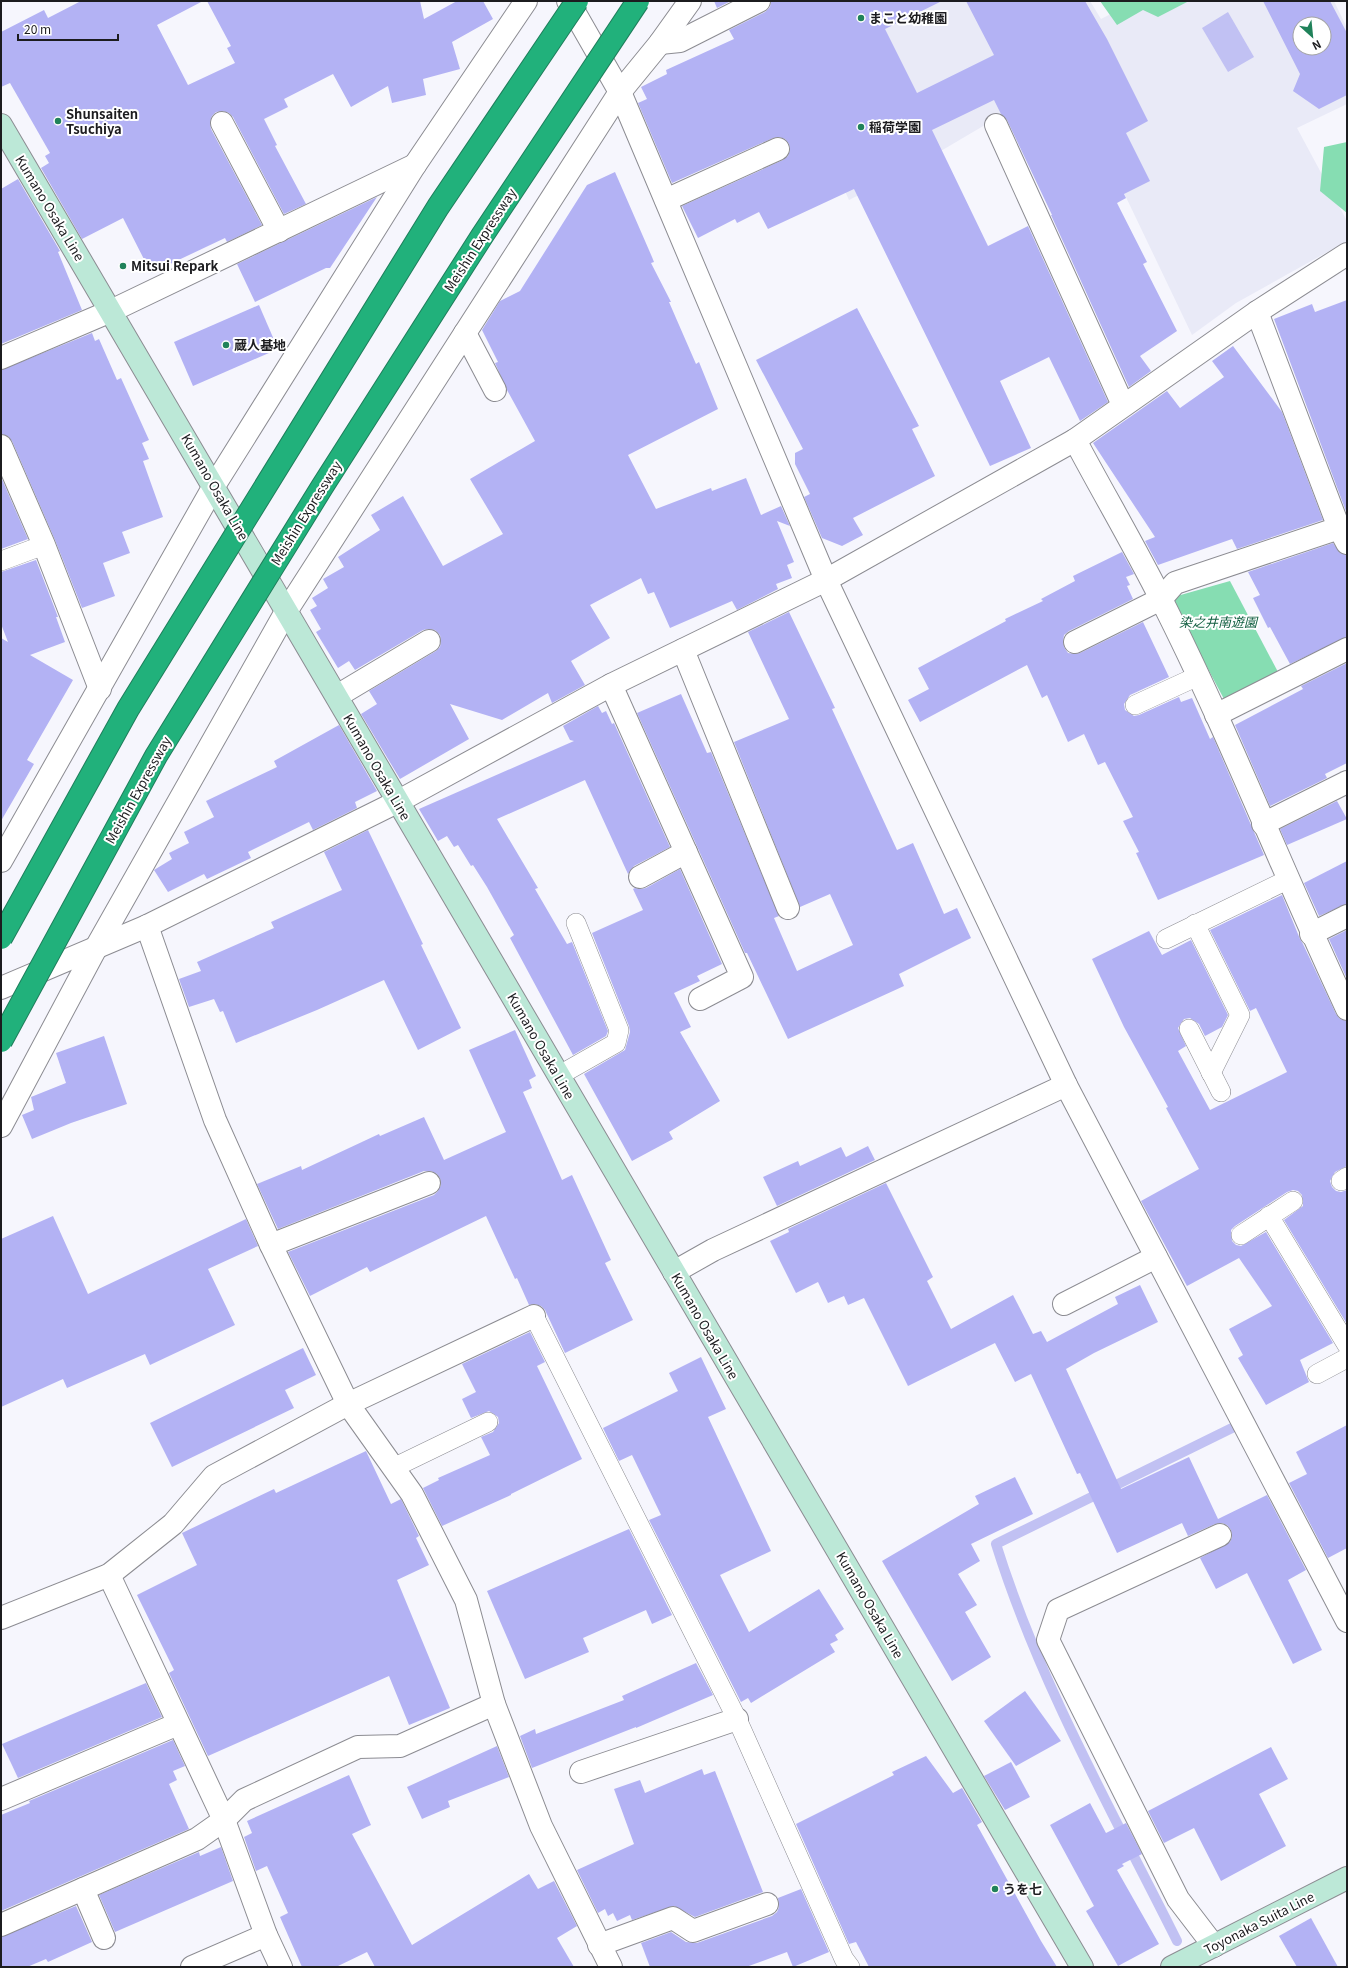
<svg xmlns="http://www.w3.org/2000/svg" width="1348" height="1968" viewBox="0 0 1348 1968" font-family="Georgia,'Noto Sans JP',serif">
	<style>
		.built { fill: #e9eaf7; fill-rule: evenodd }
		.green { fill: #86ddb2 }
		.water { fill: #c1c1f3 }
		.lines { fill: none; stroke-linecap: round; stroke-linejoin: round }
		.stream { stroke: #c1c1f3; stroke-width: 10 }
		.building { fill: #b3b2f4; fill-rule: evenodd }
		.service-casing { stroke: #8c8c92; stroke-width: 20 }
		.minor-casing { stroke: #8c8c92; stroke-width: 24 }
		.secondary-casing { stroke: #8c8c92; stroke-width: 24 }
		.service { stroke: #fff; stroke-width: 19 }
		.minor { stroke: #fff; stroke-width: 22 }
		.secondary { stroke: #bce8d7; stroke-width: 22 }
		.motorway-bridge-casing { stroke: #1f7d5b; stroke-width: 24; stroke-linecap: butt }
		.motorway-bridge { stroke: #21b17b; stroke-width: 22 }
		.poi-dot { fill: #20825a; stroke: #fff; stroke-width: 1.5 }
		.labels { text-anchor: middle; stroke-width: 4; stroke-linejoin: round; paint-order: stroke }
		.poi-label { font-size: 13px; font-weight: bold; fill: #1c1c1f; stroke: #fff; text-anchor: start }
		.street-label { font-size: 13px; fill: #1c1c1f; stroke: #fff }
		.park-label { font-size: 13px; font-style: italic; fill: #115e40; stroke: #fff }
	</style>
	<rect width="100%" height="100%" fill="#f6f6fd"/>
	<!-- built -->
	<path class="built" d="M 800,1 L 1090,1 L 1101,19 L 1136,1 L 1334,1 L 1347,28 L 1347,104 L 1297,128 L 1347,221 L 1347,241 L 1236,303 L 1192,335 L 1068,76 L 912,168 L 849,200 L 765,14 ZM 1300,24 L 1324,24 L 1324,48 L 1300,48 Z"/>
	<!-- green -->
	<g class="green">
		<polygon points="1100,1 1189,1 1158,17 1143,10 1117,25"/>
		<polygon points="1347,142 1347,213 1320,191 1324,147"/>
		<polygon points="1230,581 1278,672 1224,699 1170,598"/>
	</g>
	<!-- water -->
	<polygon class="water" points="1228,12 1254,57 1228,72 1202,28"/>
	<g class="lines">
		<!-- stream -->
		<path class="stream" d="M 1177,1941 C 1112,1811 1039,1682 996,1544 L 1232,1428"/>
	</g>
	<!-- building -->
	<g class="building">
		<polygon points="81,1 203,1 157,25 188,85 235,63 227,48 231,46 207,1 420,1 424,19 457,1 483,1 493,19 452,42 460,69 423,79 426,95 392,103 388,86 351,107 333,74 284,99 288,107 264,119 277,145 275,146 306,204 284,214 233,117 229,113 223,111 216,112 212,116 210,122 211,129 262,225 227,242 225,238 151,273 123,218 82,239 41,168 49,163 45,156 50,153 10,83 1,87 1,32 44,10 48,18"/>
		<polygon points="714,1 731,1 717,8"/>
		<polygon points="771,1 942,1 885,29 917,93 994,55 966,1 1085,1 1107,39 1148,121 1126,133 1150,181 1124,194 1126,198 1117,203 1147,262 1143,264 1177,331 1140,356 1151,371 1129,387 1051,215 1052,215 1007,120 1001,114 994,100 932,130 988,246 1028,226 1108,402 1080,421 1049,357 1000,381 1031,448 990,466 854,189 768,229 759,212 737,223 735,219 698,238 682,206 783,160 788,156 790,150 789,144 785,139 779,137 773,138 672,183 638,103 647,99 641,87 667,74 666,70 734,39 729,30 765,12 770,7"/>
		<path d="M 1263,1 L 1330,1 L 1347,33 L 1347,95 L 1319,109 L 1293,91 L 1300,74 ZM 1300,24 L 1324,24 L 1324,48 L 1300,48 Z"/>
		<polygon points="615,172 652,257 654,262 651,263 671,302 669,302 696,364 699,362 718,409 628,455 656,509 711,488 712,491 746,478 761,515 781,506 790,526 777,521 794,562 787,565 792,578 776,584 778,589 737,610 732,601 670,628 654,592 648,594 641,578 590,605 610,638 571,661 585,685 552,703 548,693 502,720 450,704 469,739 400,779 361,714 377,704 369,691 436,651 440,647 441,641 440,635 435,630 428,629 423,630 355,670 349,661 338,668 316,632 321,629 310,610 317,606 312,598 328,588 323,579 344,567 338,557 380,530 371,515 403,496 443,566 503,534 470,479 535,441 507,390 495,363 498,362 482,330 500,301 520,291 587,185"/>
		<polygon points="18,179 60,251 58,252 82,310 1,344 1,189"/>
		<polygon points="377,197 330,268 326,268 255,302 237,264"/>
		<polygon points="1347,300 1347,514 1274,319 1312,304 1315,312"/>
		<polygon points="259,305 278,349 193,386 174,342"/>
		<polygon points="857,308 919,426 912,429 935,476 853,518 863,535 842,546 822,538 804,497 810,494 795,464 795,453 803,449 756,360"/>
		<polygon points="92,333 95,341 99,339 117,380 121,378 149,440 142,443 149,459 143,461 163,517 122,532 130,553 103,563 115,596 82,608 55,540 12,441 8,436 1,434 1,370"/>
		<polygon points="1233,346 1282,412 1323,520 1237,549 1232,539 1158,565 1145,541 1155,537 1093,443 1167,391 1180,408 1224,377 1212,361"/>
		<polygon points="1,477 28,539 1,549"/>
		<polygon points="1333,543 1340,553 1347,555 1347,637 1290,664 1270,627 1268,628 1253,598 1260,595 1248,572"/>
		<polygon points="1122,552 1134,574 1126,577 1130,585 1127,586 1133,599 1069,631 1064,635 1063,642 1064,647 1068,653 1075,654 1080,653 1143,622 1169,677 1130,695 1124,704 1125,710 1134,716 1139,715 1179,697 1181,702 1192,698 1210,739 1213,737 1264,855 1158,900 1136,853 1139,852 1123,821 1133,817 1105,762 1098,765 1084,734 1068,742 1047,695 1042,698 1027,665 920,722 908,700 929,689 918,668 1006,621 1005,619 1043,601 1041,599 1075,581 1073,576"/>
		<polygon points="36,560 58,617 56,617 65,642 30,655 73,680 27,760 34,764 1,821 1,638 8,642 1,624 1,572"/>
		<polygon points="789,612 835,708 832,709 897,850 913,843 944,914 957,908 971,938 899,974 904,986 788,1039 747,953 745,953 637,713 681,694 707,753 711,752 779,916 774,918 797,971 853,945 830,894 800,907 734,742 789,719 748,632"/>
		<polygon points="1347,663 1347,763 1325,774 1327,778 1270,806 1235,725 1303,689 1301,686"/>
		<polygon points="598,706 602,713 606,711 612,724 614,723 670,847 634,866 628,874 585,780 497,819 538,888 535,889 567,944 572,942 608,1031 606,1036 573,1055 510,938 514,935 487,887 473,865 471,866 458,845 454,847 447,836 438,841 419,809 574,741 570,740 563,726"/>
		<polygon points="339,725 377,791 355,802 357,808 313,830 309,822 248,852 251,858 207,879 204,874 168,892 154,870 172,859 169,853 189,843 184,832 214,817 206,801 277,767 274,761"/>
		<polygon points="1337,801 1347,819 1287,845 1280,829"/>
		<polygon points="368,830 423,944 421,945 461,1028 418,1050 384,980 317,1010 236,1043 223,1011 220,1012 214,999 189,1007 179,979 201,971 197,962 274,928 271,922 342,890 324,852"/>
		<polygon points="1347,861 1347,904 1319,916 1304,883"/>
		<polygon points="680,869 722,964 697,976 700,981 674,993 691,1027 680,1032 720,1101 669,1132 673,1139 632,1161 584,1074 625,1050 630,1032 629,1026 592,933 643,910 633,889 635,888 640,889 646,888"/>
		<polygon points="1282,895 1300,939 1303,944 1336,1014 1340,1019 1347,1021 1347,1166 1335,1172 1330,1181 1332,1187 1336,1191 1341,1192 1347,1190 1347,1324 1284,1220 1303,1206 1302,1195 1298,1191 1293,1190 1287,1192 1235,1226 1231,1230 1232,1241 1236,1245 1241,1246 1266,1232 1333,1343 1300,1360 1309,1382 1266,1405 1238,1358 1243,1355 1229,1329 1272,1306 1239,1258 1187,1286 1141,1201 1199,1169 1166,1108 1168,1107 1124,1027 1092,959 1149,931 1162,955 1191,940 1228,1015 1222,1027 1205,1036 1199,1024 1190,1018 1184,1019 1178,1028 1186,1046 1178,1051 1210,1110 1287,1072 1256,1008 1250,1011 1210,930"/>
		<polygon points="1347,930 1347,979 1329,939"/>
		<polygon points="515,1030 536,1076 529,1080 532,1088 523,1092 562,1180 572,1175 611,1260 605,1263 633,1320 565,1353 545,1310 541,1306 535,1304 529,1305 517,1278 515,1279 486,1216 370,1272 367,1267 310,1296 288,1252 434,1195 438,1191 441,1185 440,1178 437,1174 431,1171 424,1171 278,1229 257,1184 301,1166 302,1170 379,1134 380,1136 424,1117 444,1160 506,1132 469,1050"/>
		<polygon points="104,1036 127,1104 71,1123 32,1139 22,1115 34,1110 31,1097 66,1083 56,1053"/>
		<polygon points="868,1146 875,1160 777,1206 763,1177 798,1161 800,1166 841,1147 846,1157"/>
		<polygon points="886,1183 933,1277 927,1281 951,1329 1013,1295 1033,1334 1041,1331 1047,1342 1118,1304 1115,1297 1140,1285 1158,1322 1094,1353 1066,1369 1121,1489 1189,1457 1218,1519 1267,1495 1306,1570 1288,1580 1322,1650 1293,1664 1247,1573 1216,1589 1200,1558 1230,1542 1232,1537 1231,1530 1227,1525 1222,1523 1215,1524 1188,1536 1182,1523 1117,1553 1080,1473 1077,1474 1031,1374 1015,1382 995,1343 908,1386 864,1298 848,1305 844,1296 828,1303 818,1282 796,1293 770,1241 789,1232 788,1229"/>
		<polygon points="53,1216 88,1294 246,1219 258,1246 208,1269 235,1325 150,1365 145,1354 67,1388 63,1379 1,1407 1,1239"/>
		<polygon points="530,1332 545,1362 537,1366 582,1459 511,1494 511,1495 442,1526 423,1488 439,1480 438,1478 490,1455 481,1437 493,1432 499,1423 498,1417 489,1411 471,1418 462,1399 476,1392 462,1364"/>
		<polygon points="303,1348 316,1375 285,1390 294,1408 172,1467 150,1423"/>
		<polygon points="701,1357 726,1409 708,1417 771,1551 720,1575 749,1632 819,1589 844,1629 835,1635 838,1640 830,1644 835,1652 751,1703 748,1698 741,1702 649,1520 661,1515 632,1455 619,1461 603,1428 678,1391 669,1373"/>
		<polygon points="1347,1425 1347,1548 1328,1558 1289,1483 1307,1474 1296,1452"/>
		<polygon points="366,1451 391,1504 401,1499 419,1536 416,1538 429,1565 397,1580 450,1708 409,1725 389,1676 208,1756 169,1673 174,1670 137,1595 197,1565 182,1533 274,1489 276,1493"/>
		<polygon points="1015,1477 1033,1514 971,1544 980,1561 958,1574 977,1605 965,1612 991,1657 952,1681 882,1561 979,1504 975,1496"/>
		<polygon points="629,1529 672,1615 652,1624 646,1610 583,1638 589,1652 525,1679 487,1591"/>
		<polygon points="696,1663 713,1695 636,1728 636,1727 532,1768 520,1736 535,1729 536,1734 624,1700 622,1696"/>
		<polygon points="146,1683 162,1717 18,1778 2,1744"/>
		<polygon points="1025,1691 1061,1741 1016,1766 984,1721"/>
		<polygon points="173,1740 185,1766 173,1771 177,1780 169,1784 189,1829 1,1911 1,1815 30,1803 29,1801"/>
		<polygon points="497,1746 509,1777 448,1801 450,1807 422,1819 407,1787"/>
		<polygon points="1271,1747 1288,1779 1259,1794 1286,1846 1221,1881 1194,1828 1164,1843 1148,1811"/>
		<polygon points="926,1756 953,1793 962,1788 982,1822 977,1825 1041,1941 1057,1967 869,1967 856,1942 849,1944 796,1824 894,1775 892,1772"/>
		<polygon points="1011,1762 1030,1797 1005,1810 984,1776"/>
		<polygon points="702,1769 704,1775 715,1771 763,1892 695,1917 674,1906 632,1920 630,1915 617,1921 613,1913 608,1916 605,1909 598,1913 577,1870 634,1844 614,1789 640,1780 645,1793"/>
		<polygon points="349,1775 371,1825 352,1834 412,1945 529,1874 538,1889 554,1881 577,1926 557,1938 574,1967 375,1967 367,1952 336,1967 302,1967 280,1917 288,1913 267,1866 256,1871 244,1837 252,1833 247,1821"/>
		<polygon points="1090,1803 1106,1833 1126,1823 1142,1854 1122,1864 1124,1866 1117,1870 1159,1944 1118,1966 1086,1911 1094,1906 1050,1825"/>
		<polygon points="221,1847 233,1881 115,1932 99,1895 199,1852 200,1856"/>
		<polygon points="801,1889 829,1952 793,1967 787,1952 746,1967 650,1967 641,1943 671,1932 686,1942 697,1943 772,1916 777,1912 779,1907 778,1898"/>
		<polygon points="76,1906 92,1942 48,1962 46,1959 27,1967 1,1967 1,1937"/>
		<polygon points="1311,1918 1338,1967 1297,1967 1279,1936"/>
	</g>
	<g class="lines">
		<defs>
			<g id="service">
				<polyline points="1,561 44,545"/>
				<polyline points="1135,705 1198,676"/>
				<polyline points="1195,924 1240,1015 1211,1073"/>
				<polyline points="1166,939 1287,880"/>
				<polyline points="1189,1029 1221,1092"/>
				<polyline points="558,1076 616,1043 619,1030 576,923"/>
				<polyline points="1341,1181 1347,1177"/>
				<polyline points="1269,1216 1347,1345"/>
				<polyline points="1241,1235 1293,1201"/>
				<polyline points="534,1316 737,1719 844,1959 850,1967"/>
				<polyline points="1317,1374 1347,1358"/>
				<polyline points="393,1468 488,1422"/>
			</g>
			<g id="minor">
				<polyline points="568,1 620,92 826,580 1066,1085 1347,1621"/>
				<polyline points="660,43 680,41 759,1"/>
				<polyline points="222,123 279,231"/>
				<polyline points="996,125 1123,405"/>
				<polyline points="666,200 778,149"/>
				<polyline points="1257,312 1339,528 1347,543"/>
				<polyline points="465,333 495,390"/>
				<polyline points="1,358 111,311 415,165"/>
				<path d="M 1075,440 C 1103,493 1134,545 1161,599 C 1229,733 1283,873 1347,1009"/>
				<polyline points="1,446 44,545 100,689"/>
				<polyline points="1075,642 1161,599 1175,583 1339,528"/>
				<polyline points="683,650 788,908"/>
				<polyline points="611,685 742,977 700,999"/>
				<polyline points="337,696 429,641"/>
				<polyline points="1216,715 1347,649"/>
				<polyline points="1263,824 1347,782"/>
				<polyline points="1,861 214,486 415,165 526,1"/>
				<polyline points="640,877 686,852"/>
				<polyline points="147,926 215,1120 271,1245 348,1404 412,1494 466,1600 494,1704 541,1826 611,1967"/>
				<polyline points="1311,934 1347,916"/>
				<polyline points="1,988 147,926 397,802 611,685 826,580 1075,440 1257,312 1347,254"/>
				<polyline points="1,1126 97,946 287,610 620,92 660,43 690,1"/>
				<polyline points="271,1245 429,1183"/>
				<polyline points="674,1272 713,1250 1066,1085"/>
				<polyline points="1064,1304 1156,1257"/>
				<polyline points="109,1575 224,1820 266,1935 281,1967"/>
				<polyline points="1,1618 109,1575 173,1524 214,1476 348,1404 534,1316"/>
				<polyline points="581,1772 737,1719"/>
				<polyline points="1,1799 178,1724"/>
				<polyline points="83,1889 104,1938"/>
				<polyline points="1,1925 197,1839 224,1820 244,1800 358,1747 400,1746 494,1704"/>
				<polyline points="599,1945 673,1918 693,1931 767,1904"/>
				<polyline points="1214,1946 1178,1899 1048,1640 1058,1610 1220,1535"/>
				<polyline points="192,1967 266,1935"/>
			</g>
			<g id="secondary">
				<polyline points="1,125 1082,1967"/>
				<polyline points="1172,1967 1347,1878"/>
			</g>
		</defs>
		<!-- service casing -->
		<use href="#service" class="service-casing"/>
		<!-- minor casing -->
		<use href="#minor" class="minor-casing"/>
		<!-- secondary casing -->
		<use href="#secondary" class="secondary-casing"/>
		<!-- service -->
		<use href="#service" class="service"/>
		<!-- minor -->
		<use href="#minor" class="minor"/>
		<!-- secondary -->
		<use href="#secondary" class="secondary"/>
		<defs>
			<g id="motorway-bridge">
				<polyline points="1,938 128,709 438,207 577,1"/>
				<polyline points="1,1041 156,756 322,487 482,236 638,1"/>
			</g>
		</defs>
		<!-- motorway-bridge casing -->
		<use href="#motorway-bridge" class="motorway-bridge-casing"/>
		<!-- motorway-bridge -->
		<use href="#motorway-bridge" class="motorway-bridge"/>
	</g>
	<!-- markers -->
	<g class="poi-dot">
		<circle cx="861" cy="18" r="4"/>
		<circle cx="58" cy="121" r="4"/>
		<circle cx="861" cy="127" r="4"/>
		<circle cx="123" cy="266" r="4"/>
		<circle cx="226" cy="345" r="4"/>
		<circle cx="995" cy="1889" r="4"/>
	</g>
	<g class="labels">
		<!-- poi labels -->
		<g class="poi-label">
			<text x="869" y="23">まこと幼稚園</text>
			<text x="66" y="119">Shunsaiten<tspan x="66" dy="15">Tsuchiya</tspan></text>
			<text x="869" y="132">稲荷学園</text>
			<text x="131" y="271">Mitsui Repark</text>
			<text x="234" y="350">蔵人基地</text>
			<text x="1003" y="1894">うを七</text>
		</g>
		<!-- street labels -->
		<g class="street-label">
			<text transform="translate(50 208) rotate(59)" y="5">Kumano Osaka Line</text>
			<text transform="translate(480 240) rotate(-57)" y="5">Meishin Expressway</text>
			<text transform="translate(215 487) rotate(60)" y="5">Kumano Osaka Line</text>
			<text transform="translate(306 513) rotate(-58)" y="5">Meishin Expressway</text>
			<text transform="translate(377 767) rotate(60)" y="5">Kumano Osaka Line</text>
			<text transform="translate(138 790) rotate(-61)" y="5">Meishin Expressway</text>
			<text transform="translate(541 1046) rotate(60)" y="5">Kumano Osaka Line</text>
			<text transform="translate(705 1326) rotate(60)" y="5">Kumano Osaka Line</text>
			<text transform="translate(870 1605) rotate(60)" y="5">Kumano Osaka Line</text>
			<text transform="translate(1259 1923) rotate(-27)" y="5">Toyonaka Suita Line</text>
		</g>
		<!-- park labels -->
		<g class="park-label">
			<text x="1218" y="627">染之井南遊園</text>
		</g>
	</g>
	<!-- border -->
	<rect width="1348" height="1968" fill="none" stroke="#1c1c1f" stroke-width="4"/>
	<!-- north arrow -->
	<g transform="translate(1312 36) rotate(153)"><circle r="19" fill="#ffffff" stroke="#a4a4a5"/>
	<path d="M0-3L7 15L0 10L-7 15Z" fill="#20825a"/>
	<text y="-6" font-size="11" font-weight="bold" text-anchor="middle" fill="#1c1c1f">N</text>
	</g>
	<!-- scale -->
	<path d="M18 34v6h100v-6" fill="none" stroke="#1c1c1f" stroke-width="2"/>
	<text x="24" y="34" font-size="12" fill="#1c1c1f" stroke="#ffffff" stroke-width="3" paint-order="stroke">20 m</text>
</svg>
